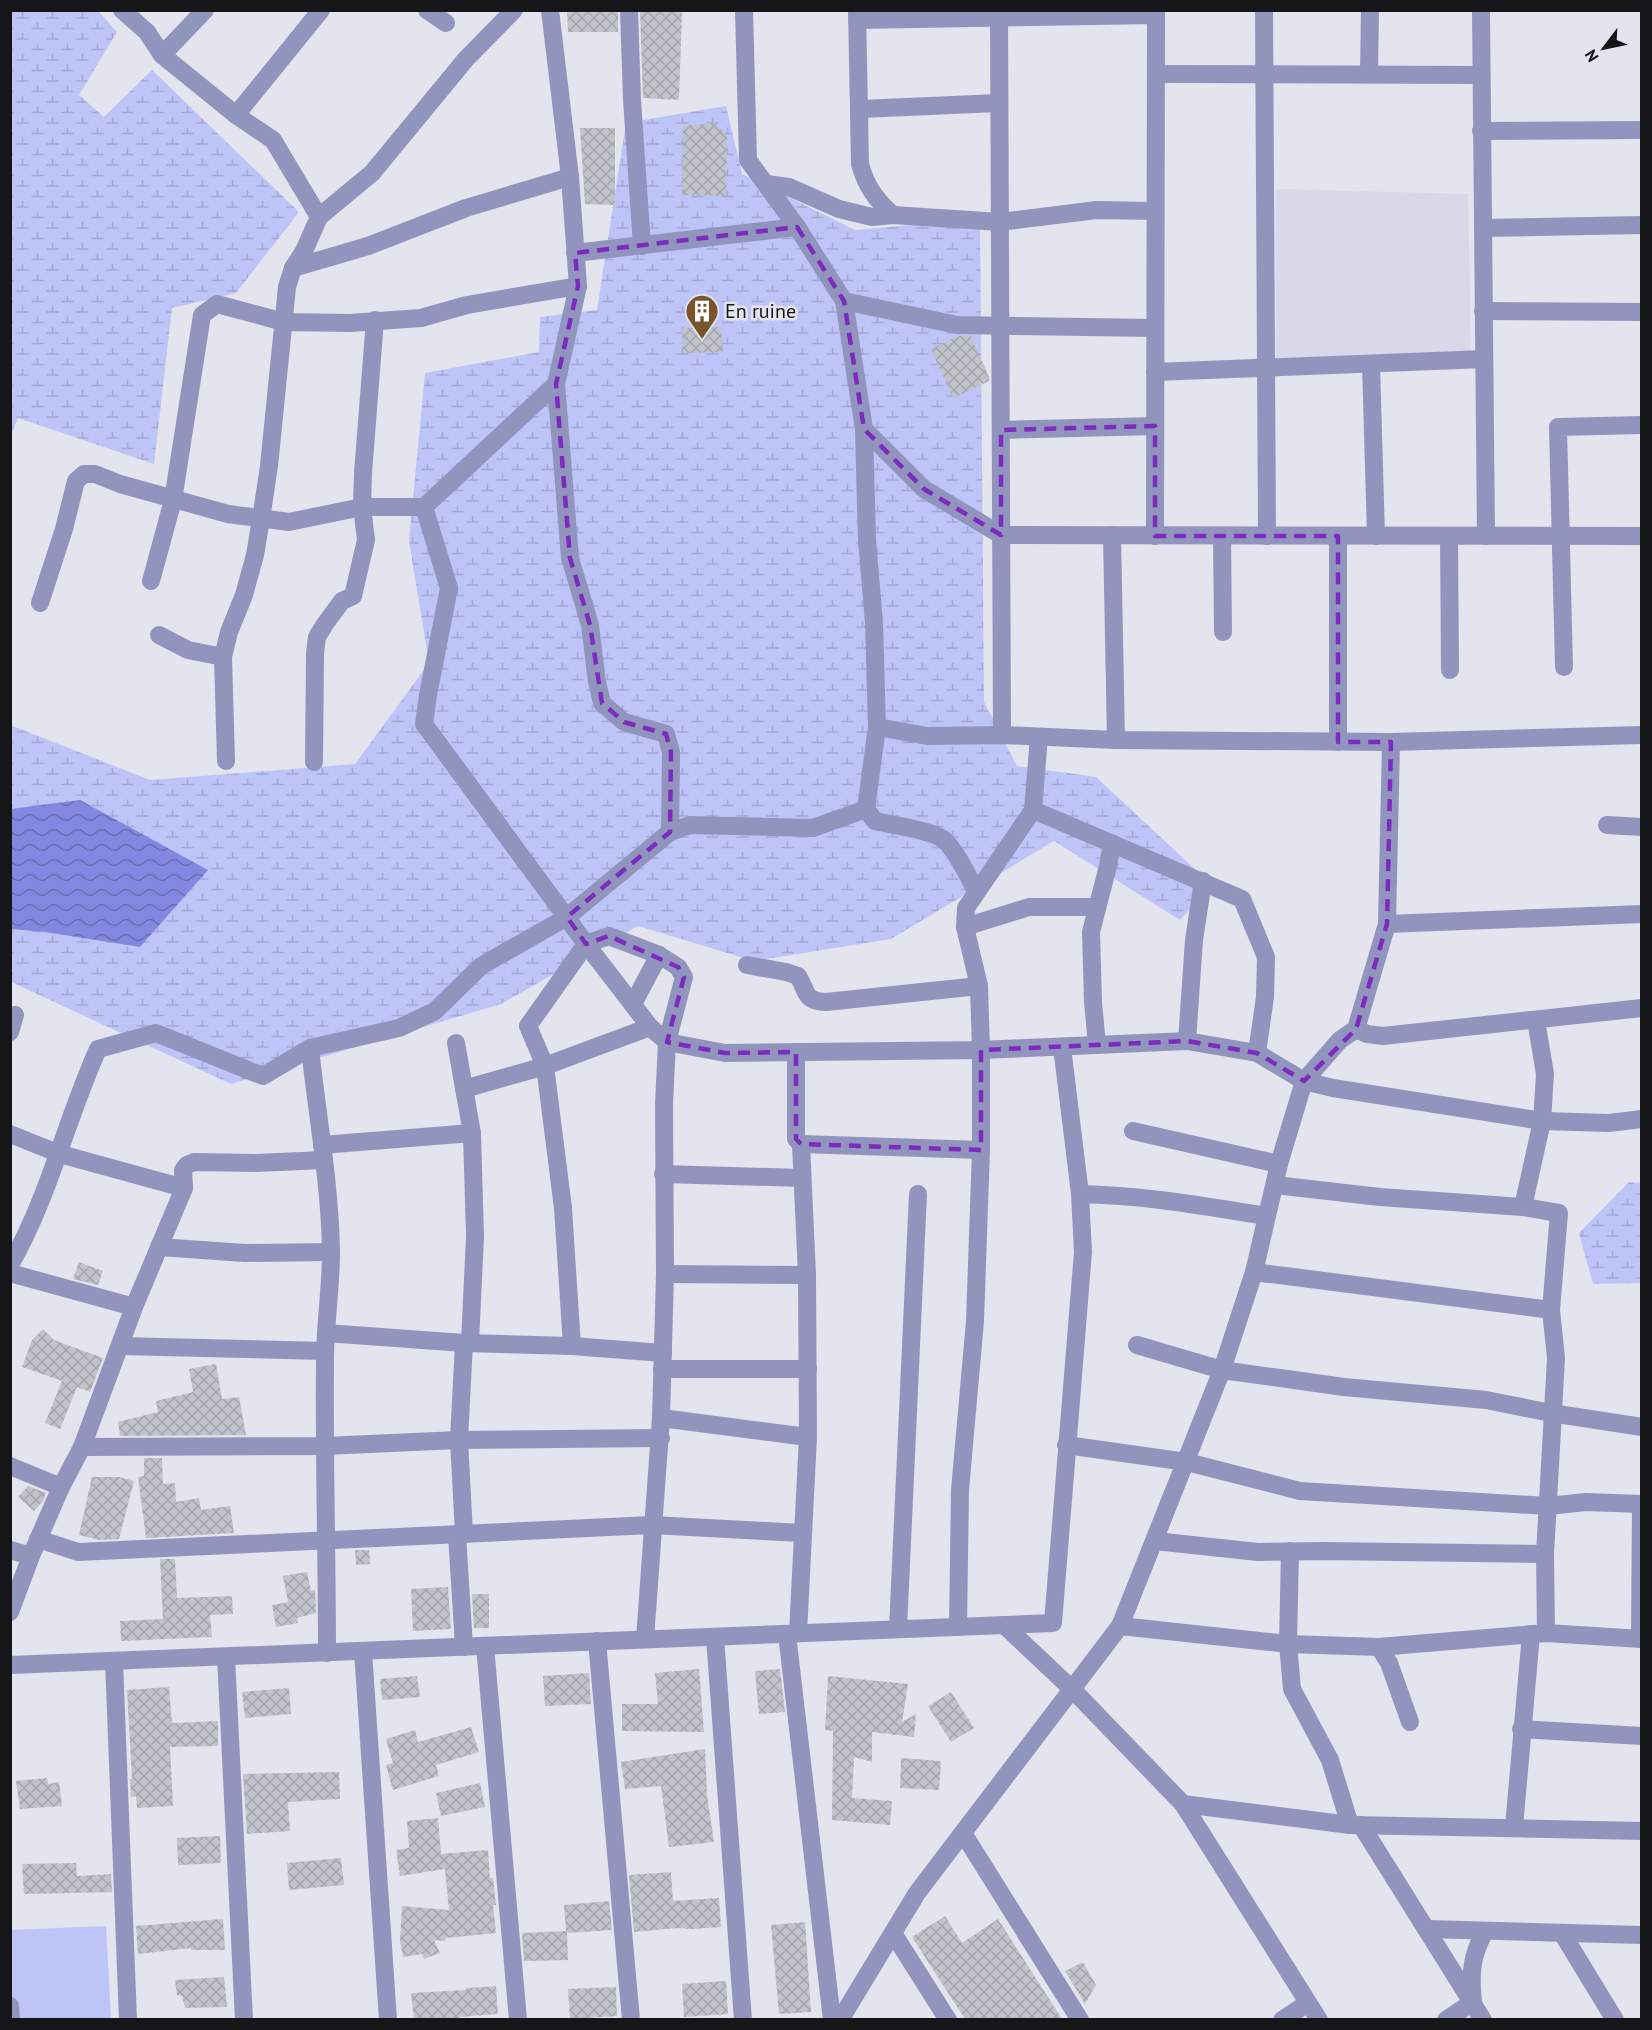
<svg xmlns="http://www.w3.org/2000/svg" width="1652" height="2030" viewBox="0 0 1652 2030" font-family="'PT Sans',sans-serif">
	<style>
		.built { fill: #d7d9e9 }
		.wetland { fill: url(#wetland-marsh) }
		.garden { fill: #bec4f8 }
		.water { fill: url(#water-waves) }
		.building { fill: url(#building-cross-hatch) }
		.lines { fill: none; stroke-linecap: round; stroke-linejoin: round }
		.minor { stroke: #9195bd; stroke-width: 18 }
		.marked { fill: none; stroke: #7b2cbf; stroke-width: 4.5; stroke-dasharray: 12 8; stroke-linejoin: round }
		.labels { text-anchor: middle; stroke-width: 5; stroke-linejoin: round; paint-order: stroke }
		.poi-label { font-size: 20px; fill: #161619; stroke: #e3e4ed; text-anchor: start }
	</style>
	<defs>
		<pattern id="wetland-marsh" width="20" height="14" patternUnits="userSpaceOnUse" patternTransform="scale(1.5)"><rect width="20" height="14" fill="#bec4f8"/><path d="M1 5h8M5 5V1M11 12h8M15 12V8" fill="none" stroke="#a3a8d4"/></pattern>
		<pattern id="water-waves" width="16" height="10" patternUnits="userSpaceOnUse" patternTransform="scale(1.5)"><rect width="16" height="10" fill="#8288df"/><path d="M0 5q4-4 8 0t8 0" fill="none" stroke="#696eb4"/></pattern>
		<pattern id="building-cross-hatch" width="8" height="8" patternUnits="userSpaceOnUse" patternTransform="scale(1.5)"><rect width="8" height="8" fill="#c1c3cb"/><path d="M0 0l8 8M0 8l8-8" fill="none" stroke="#a5a7ae"/></pattern>
	</defs>
	<rect width="100%" height="100%" fill="#e3e4ed"/>
	<!-- built -->
	<polygon class="built" points="1276,189 1468,194 1471,353 1276,359"/>
	<!-- wetland -->
	<g class="wetland">
		<polygon points="11,11 98,11 117,32 79,95 104,117 152,70 299,212 236,293 172,308 154,464 18,418 11,435"/>
		<polygon points="726,106 742,174 855,230 980,219 984,702 1017,766 1096,777 1212,885 1180,920 1054,841 891,939 754,961 638,926 501,1004 231,1084 11,982 10,725 150,780 355,764 429,663 409,541 425,373 539,352 540,317 597,310 626,123"/>
		<polygon points="1629,1182 1641,1183 1641,1283 1593,1284 1579,1233"/>
	</g>
	<!-- garden -->
	<polygon class="garden" points="106,1926 111,2019 11,2019 10,1930"/>
	<!-- water -->
	<polygon class="water" points="80,800 208,870 140,947 45,932 11,929 11,809"/>
	<!-- building -->
	<g class="building">
		<polygon points="567,10 618,10 618,32 568,32"/>
		<polygon points="640,10 682,10 679,100 643,98"/>
		<polygon points="715,123 727,135 726,196 682,195 683,126"/>
		<polygon points="580,128 615,128 615,205 585,204"/>
		<polygon points="721,327 723,352 683,353 682,328"/>
		<polygon points="958,336 971,336 989,377 989,381 953,398 931,349"/>
		<polygon points="79,1262 103,1271 98,1285 73,1279"/>
		<polygon points="43,1329 54,1340 103,1358 90,1392 77,1387 60,1429 45,1423 62,1381 22,1367 32,1340"/>
		<polygon points="216,1364 222,1399 239,1397 246,1435 120,1436 118,1422 158,1412 156,1401 193,1392 189,1369"/>
		<polygon points="144,1458 162,1458 163,1484 175,1483 176,1502 199,1498 201,1510 230,1506 234,1533 146,1538 138,1477 144,1476"/>
		<polygon points="92,1477 119,1477 134,1481 119,1539 99,1540 79,1535"/>
		<polygon points="28,1486 46,1493 43,1501 34,1511 18,1497"/>
		<polygon points="355,1550 369,1550 370,1564 356,1565"/>
		<polygon points="160,1559 175,1559 177,1598 232,1596 233,1614 210,1615 212,1637 121,1641 120,1621 163,1619"/>
		<polygon points="307,1572 311,1591 315,1590 316,1613 297,1618 298,1623 276,1627 272,1605 288,1602 283,1576"/>
		<polygon points="448,1587 451,1629 413,1631 411,1589"/>
		<polygon points="472,1594 489,1594 489,1628 474,1628"/>
		<polygon points="699,1669 704,1732 622,1731 622,1704 658,1704 655,1673"/>
		<polygon points="780,1669 785,1712 759,1714 755,1671"/>
		<polygon points="589,1673 591,1704 545,1706 543,1676"/>
		<polygon points="417,1676 420,1697 382,1700 380,1679"/>
		<polygon points="828,1676 908,1684 902,1722 916,1714 914,1737 872,1732 872,1762 854,1757 852,1798 892,1801 890,1825 832,1820 833,1731 825,1730"/>
		<polygon points="169,1687 172,1723 218,1721 218,1746 170,1747 173,1806 137,1808 136,1796 131,1797 130,1779 132,1779 127,1690"/>
		<polygon points="289,1688 291,1714 245,1718 242,1692"/>
		<polygon points="951,1692 974,1728 951,1742 928,1706"/>
		<polygon points="471,1727 479,1752 436,1765 439,1776 393,1790 386,1765 393,1763 386,1739 415,1730 418,1742"/>
		<polygon points="705,1749 707,1795 714,1842 669,1847 661,1786 625,1789 621,1762"/>
		<polygon points="901,1758 941,1761 939,1790 900,1788"/>
		<polygon points="339,1772 340,1799 288,1802 290,1831 247,1834 243,1774"/>
		<polygon points="47,1778 48,1784 59,1782 62,1806 20,1809 16,1781"/>
		<polygon points="480,1783 485,1807 441,1816 436,1793"/>
		<polygon points="438,1818 441,1854 488,1850 490,1878 493,1878 496,1905 493,1905 496,1933 446,1938 445,1941 434,1940 440,1953 424,1959 422,1954 403,1957 400,1941 402,1906 449,1910 445,1869 400,1876 396,1850 409,1848 407,1821"/>
		<polygon points="220,1836 221,1863 178,1865 177,1838"/>
		<polygon points="341,1858 344,1885 289,1890 287,1863"/>
		<polygon points="76,1863 77,1876 111,1874 112,1892 24,1894 22,1864"/>
		<polygon points="671,1872 673,1901 719,1898 721,1927 692,1929 677,1928 634,1932 629,1875"/>
		<polygon points="609,1901 612,1930 567,1933 568,1960 524,1961 522,1933 566,1931 564,1905"/>
		<polygon points="945,1916 962,1943 998,1919 1062,2019 965,2019 912,1937"/>
		<polygon points="223,1919 225,1950 191,1950 191,1948 138,1954 136,1926"/>
		<polygon points="805,1922 811,2012 779,2014 771,1925"/>
		<polygon points="1083,1962 1096,1985 1085,2004 1065,1971"/>
		<polygon points="224,1977 227,2007 185,2008 182,1996 177,1995 175,1980"/>
		<polygon points="726,1981 728,2014 684,2017 682,1984"/>
		<polygon points="496,1986 498,2014 459,2017 459,2019 414,2019 411,1993 466,1990 466,1988"/>
		<polygon points="616,1987 617,2016 570,2019 568,1989"/>
	</g>
	<g class="lines">
		<!-- minor -->
		<g class="minor">
			<polyline points="122,10 147,32 162,55 236,115 273,140 319,217"/>
			<polyline points="427,10 446,23"/>
			<polyline points="629,10 632,100 642,246"/>
			<path d="M 744,10 L 748,160 L 797,227 L 844,301 L 864,429 L 867,540 L 874,623 L 877,727 L 866,809 L 875,821 C 891,825 931,830 943,839 C 955,848 969,878 976,891"/>
			<path d="M 857,10 L 860,164 C 866,186 876,200 893,215"/>
			<polyline points="999,10 1002,735"/>
			<polyline points="1264,10 1267,536"/>
			<polyline points="1481,10 1486,536"/>
			<polyline points="857,20 1156,15"/>
			<polyline points="162,55 205,10"/>
			<polyline points="1369,73 1370,10"/>
			<polyline points="1156,74 1481,75"/>
			<polyline points="860,109 999,103"/>
			<polyline points="236,115 321,10"/>
			<polyline points="1481,131 1642,130"/>
			<polyline points="766,184 789,187 839,209 872,217 893,215 1000,222 1097,210 1155,211"/>
			<polyline points="1483,228 1642,225"/>
			<polyline points="575,253 797,227"/>
			<polyline points="293,268 368,246 466,208 570,177"/>
			<polyline points="844,301 957,325 1155,328"/>
			<polyline points="1483,311 1642,312"/>
			<polyline points="1371,364 1376,536"/>
			<polyline points="1155,372 1484,359"/>
			<polyline points="556,384 570,558 590,625 597,682 602,703 624,722 666,734 671,752 670,832"/>
			<polyline points="864,429 924,489 1001,535 1642,536"/>
			<polyline points="1001,430 1155,426"/>
			<polyline points="424,507 449,588 428,695 424,724 586,944 650,1027 667,1042 725,1053 981,1050 1187,1041 1257,1053 1304,1081 1333,1088 1542,1121 1609,1123 1642,1119"/>
			<polyline points="1112,535 1116,740"/>
			<polyline points="1155,536 1156,10"/>
			<polyline points="1222,536 1223,632"/>
			<polyline points="1449,536 1450,670"/>
			<polyline points="151,581 173,500 202,315 217,304 284,322 350,323 421,318 467,305 578,286"/>
			<polyline points="40,603 64,529 76,481 84,474 95,474 120,484 228,514 289,522 362,507 424,507 556,384 578,286 570,177 550,10"/>
			<polyline points="159,635 188,650 223,657"/>
			<polyline points="1564,667 1558,427 1642,425"/>
			<polyline points="877,727 927,736 1002,735 1116,740 1391,742 1642,735"/>
			<polyline points="1338,742 1338,536"/>
			<polyline points="226,761 223,657 229,632 244,595 255,555 261,519 269,466 287,287 293,268 304,251 319,217 372,173 466,59 514,10"/>
			<polyline points="314,762 315,653 317,637 325,624 342,601 353,596 366,540 362,507 363,473 375,320"/>
			<polyline points="1033,810 1242,899 1266,957 1265,997 1257,1053"/>
			<polyline points="1607,825 1642,827"/>
			<polyline points="1387,924 1642,914"/>
			<polyline points="965,927 1029,907 1097,907"/>
			<path d="M 747,965 L 786,972 L 798,976 C 808,993 804,1001 826,1002 L 979,986"/>
			<polyline points="633,1004 659,955"/>
			<polyline points="1356,1029 1367,1034 1383,1036 1642,1008"/>
			<polyline points="10,1032 15,1015"/>
			<polyline points="1187,1041 1194,940 1203,881"/>
			<polyline points="456,1043 472,1133 475,1237 470,1342"/>
			<polyline points="1097,1045 1093,1002 1091,932 1108,866 1112,843"/>
			<path d="M 310,1048 C 317,1115 330,1183 331,1252 C 331,1288 325,1324 325,1361 C 324,1458 327,1555 327,1653"/>
			<polyline points="796,1052 796,1139 801,1144 807,1275 808,1437 798,1633"/>
			<polyline points="464,1089 545,1066 650,1027"/>
			<polyline points="1133,1131 1279,1164"/>
			<polyline points="10,1134 60,1154 184,1188"/>
			<polyline points="801,1144 981,1150"/>
			<polyline points="322,1145 472,1133"/>
			<polyline points="663,1174 802,1178"/>
			<polyline points="1275,1185 1380,1197 1523,1207 1559,1213 1551,1310 1556,1358 1545,1554 1546,1633"/>
			<path d="M 1080,1194 C 1142,1195 1204,1206 1266,1216"/>
			<polyline points="1523,1207 1542,1121 1545,1074 1536,1020"/>
			<polyline points="159,1247 245,1253 331,1252"/>
			<path d="M 10,1265 C 49,1197 66,1120 98,1049 L 156,1033 L 263,1076 L 310,1048 L 399,1028 L 435,1011 L 481,966 L 567,917 L 670,832 L 690,825 L 813,828 L 866,809"/>
			<polyline points="1254,1272 1551,1310"/>
			<polyline points="10,1273 134,1307"/>
			<polyline points="665,1274 807,1275"/>
			<polyline points="326,1333 464,1343 572,1346 663,1353"/>
			<polyline points="1137,1345 1222,1370 1344,1387 1486,1400 1551,1413 1642,1427"/>
			<polyline points="120,1346 325,1351"/>
			<polyline points="572,1346 563,1208 545,1066 528,1026 586,944 609,936 659,955 678,967 684,977 667,1042 664,1104 665,1274 661,1418 645,1639"/>
			<polyline points="662,1369 808,1369"/>
			<polyline points="661,1418 808,1437"/>
			<polyline points="1066,1445 1187,1462 1300,1491 1548,1506 1586,1502 1642,1504"/>
			<polyline points="82,1447 324,1446 459,1440 661,1438"/>
			<polyline points="10,1466 61,1487"/>
			<polyline points="457,1534 464,1647"/>
			<polyline points="464,1534 459,1440 464,1343"/>
			<polyline points="38,1539 78,1552 652,1525 802,1533"/>
			<polyline points="1155,1541 1258,1552 1324,1551 1545,1554"/>
			<polyline points="10,1550 31,1556"/>
			<polyline points="1290,1551 1288,1644 1292,1689 1330,1760 1350,1825"/>
			<polyline points="10,1612 31,1556 61,1487 82,1447 134,1307 184,1188 183,1170 187,1165 194,1162 256,1163 324,1160"/>
			<polyline points="1004,1625 1073,1690 1183,1804 1319,2020"/>
			<polyline points="1120,1626 1288,1644 1379,1647 1546,1633 1642,1639"/>
			<polyline points="958,1627 960,1490 975,1321 981,1150 981,1050 979,986 965,927 966,908 1033,810 1039,737"/>
			<polyline points="898,1629 918,1194"/>
			<polyline points="787,1634 832,2020"/>
			<polyline points="715,1637 743,2020"/>
			<polyline points="1640,1639 1641,1504"/>
			<polyline points="597,1641 631,2020"/>
			<polyline points="485,1646 518,2020"/>
			<polyline points="1379,1647 1389,1663 1410,1722"/>
			<polyline points="363,1651 388,2020"/>
			<polyline points="226,1657 244,2020"/>
			<polyline points="114,1661 128,2020"/>
			<polyline points="10,1665 1053,1623 1083,1252 1080,1194 1062,1047"/>
			<polyline points="1521,1729 1642,1736"/>
			<polyline points="1183,1804 1350,1825 1642,1831"/>
			<polyline points="1361,1825 1483,2020"/>
			<polyline points="1514,1827 1531,1634"/>
			<polyline points="963,1833 1080,2020"/>
			<polyline points="1426,1929 1642,1935"/>
			<polyline points="893,1933 948,2020"/>
			<polyline points="1562,1933 1615,2020"/>
			<polyline points="10,2006 11,2020"/>
			<polyline points="840,2020 917,1893 1120,1626 1222,1370 1254,1272 1279,1164 1304,1081 1340,1040 1356,1029 1387,924 1391,742"/>
			<polyline points="1282,2020 1308,2003"/>
			<path d="M 1446,2020 L 1473,2002 C 1470,1974 1471,1956 1485,1931"/>
		</g>
	</g>
	<!-- marked area -->
	<path class="marked" d="M 797,227 L 844,301 L 864,429 L 924,489 L 1001,535 L 1001,430 L 1155,426 L 1155,536 L 1338,536 L 1338,742 L 1391,742 L 1387,924 L 1356,1029 L 1304,1081 L 1257,1053 L 1187,1041 L 981,1050 L 981,1150 L 801,1144 L 796,1139 L 796,1052 L 725,1053 L 667,1042 L 684,977 L 678,967 L 609,936 L 586,944 L 567,917 L 670,832 L 671,752 L 666,734 L 624,722 L 602,703 L 590,625 L 570,558 L 556,384 L 578,286 L 575,253 Z"/>
	<!-- icons -->
	<defs>
		<symbol id="building-pin" viewBox="-11 -11 22 30"><path d="M0 17L-7.5 6A9.5 9.5 0 1 1 7.5 6Z" fill="#77552d" stroke="#e3e4ed"/><path d="M-4-6H4V6H1V3H-1V6H-4ZM-2.5-4.3h1.7v1.8h-1.7ZM.8-4.3h1.7v1.8H.8ZM-2.5-1h1.7V.8h-1.7ZM.8-1h1.7V.8H.8Z" fill="#fff"/></symbol>
	</defs>
	<g fill-rule="evenodd">
		<use href="#building-pin" x="683" y="292" width="38" height="52"/>
	</g>
	<g class="labels">
		<!-- poi labels -->
		<g class="poi-label">
			<text x="725" y="318">En ruine</text>
		</g>
	</g>
	<!-- border -->
	<rect width="1652" height="2030" fill="none" stroke="#161619" stroke-width="24"/>
	<!-- north arrow -->
	<g transform="translate(1604 48) rotate(238)" stroke="#e3e4ed" stroke-width="4.5" paint-order="stroke">
	<path d="M0-4.5L10 22L0 15L-10 22Z" fill="#161619"/>
	<text y="-9" font-size="16" font-weight="bold" text-anchor="middle" fill="#161619">N</text>
	</g>
</svg>
